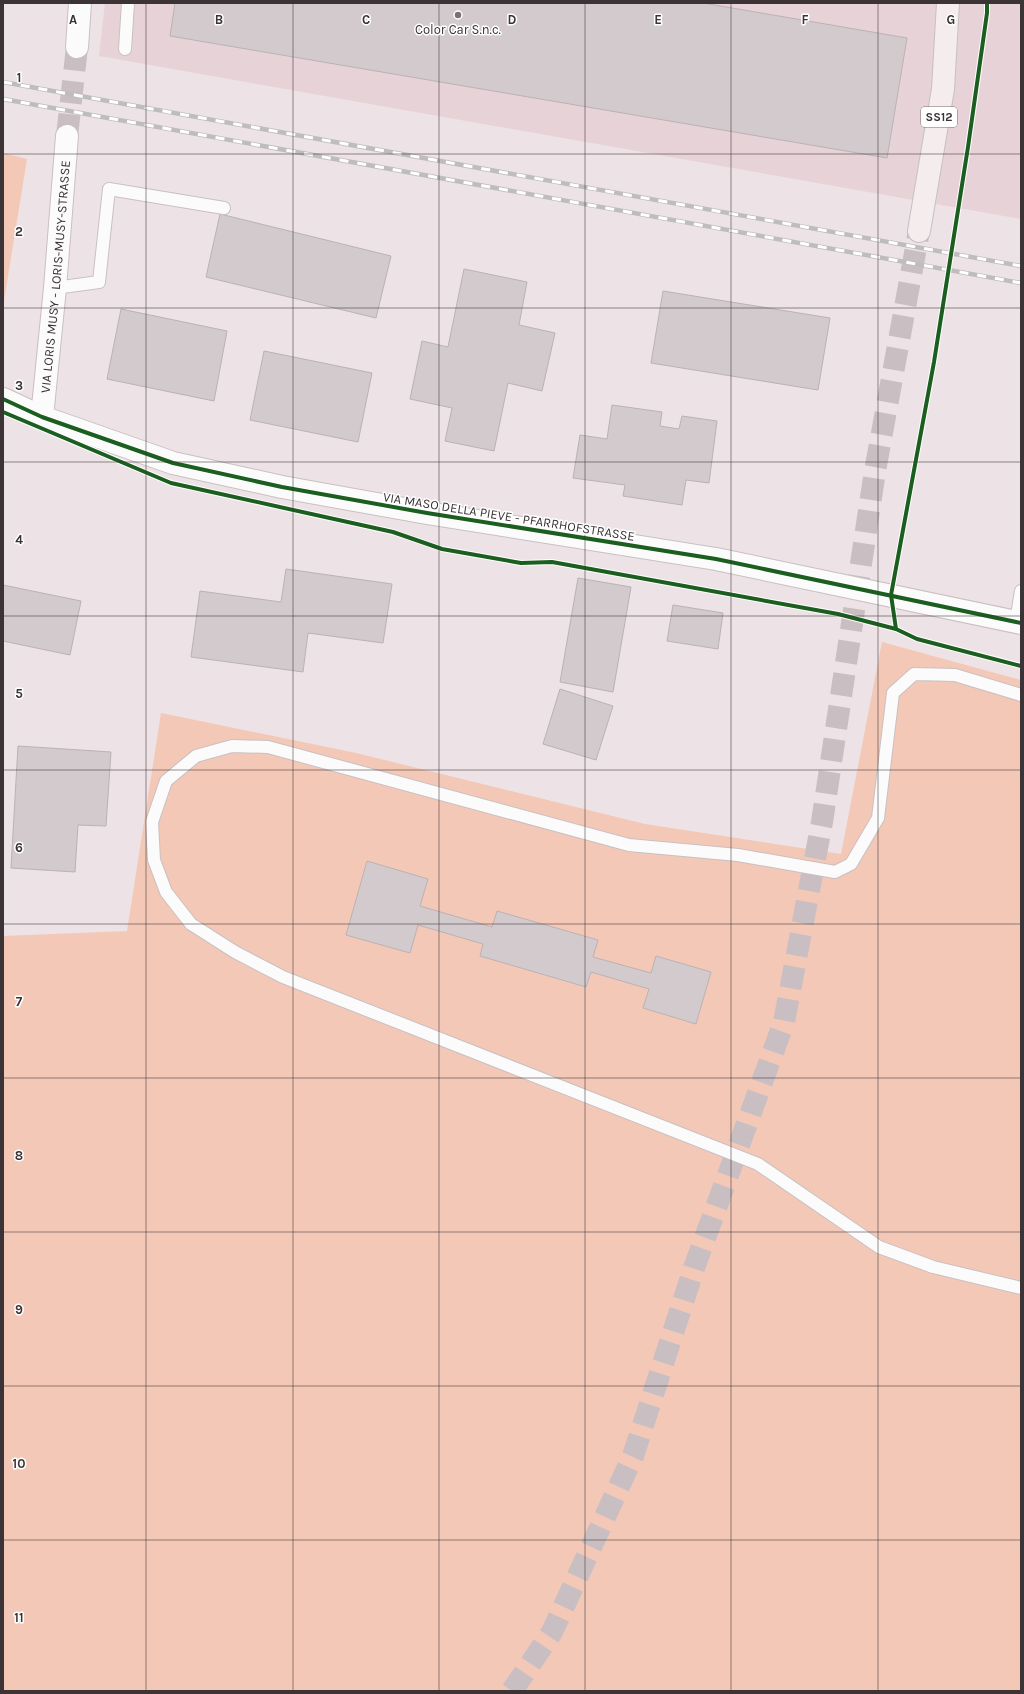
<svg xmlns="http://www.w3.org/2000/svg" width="1024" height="1694" viewBox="0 0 1024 1694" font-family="Karla,sans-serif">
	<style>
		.built { fill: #e7d2d7 }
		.green { fill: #f4c8b7 }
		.building { fill: #d2cacd; stroke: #bab2b5 }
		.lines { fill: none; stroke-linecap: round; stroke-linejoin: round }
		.tertiary-tunnel { stroke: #c9bfc2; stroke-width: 22; stroke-dasharray: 22 11; stroke-linecap: butt }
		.primary-tunnel { stroke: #c9bfc2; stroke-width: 22; stroke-dasharray: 22 11; stroke-linecap: butt }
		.service-casing { stroke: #c9c0c2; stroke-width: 14 }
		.tertiary-casing { stroke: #c9c0c2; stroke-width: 24 }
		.primary-casing { stroke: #c6c0c2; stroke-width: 24 }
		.service { stroke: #fcfbfb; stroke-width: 12 }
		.tertiary { stroke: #fcfbfb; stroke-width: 22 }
		.primary { stroke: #f4eced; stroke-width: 22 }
		.rail-casing { stroke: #bfbcbd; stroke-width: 4.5 }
		.rail { stroke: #fff; stroke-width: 3; stroke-dasharray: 9; stroke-linecap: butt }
		.cycleway-casing { stroke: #fff; stroke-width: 6 }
		.cycleway { stroke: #1b5e20; stroke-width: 4 }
		.grid { fill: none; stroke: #3b3335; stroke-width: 1; stroke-opacity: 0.55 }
		.poi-dot { fill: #797073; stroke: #fff; stroke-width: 1.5 }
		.labels { text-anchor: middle; stroke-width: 3; stroke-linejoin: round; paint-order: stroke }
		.shield { fill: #fff; stroke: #767072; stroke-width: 1 }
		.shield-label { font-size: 12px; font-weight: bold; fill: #3b3335 }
		.poi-label { font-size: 13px; fill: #3b3335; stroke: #fff }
		.street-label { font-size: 13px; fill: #3b3335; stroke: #fff }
		.grid-label { font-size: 13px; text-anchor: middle; font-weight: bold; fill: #3b3335; stroke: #fff; stroke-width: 3; stroke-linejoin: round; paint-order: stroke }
	</style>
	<rect width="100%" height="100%" fill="#ede2e5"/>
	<!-- built -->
	<polygon class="built" points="105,3 1021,3 1021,219 99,56"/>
	<!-- green -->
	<g class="green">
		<polygon points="3,153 27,159 3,307"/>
		<polygon points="882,642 1021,680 1021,1691 3,1691 3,936 127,931 161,713 356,753 645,824 841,854"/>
	</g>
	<!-- building -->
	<g class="building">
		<polygon points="175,3 703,3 907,38 887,158 170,36"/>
		<polygon points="220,214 391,256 376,318 206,277"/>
		<polygon points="464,269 527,282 519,325 555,333 542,391 508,383 494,451 445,441 452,408 410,399 422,341 448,347"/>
		<polygon points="663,291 830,318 818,390 651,363"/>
		<polygon points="121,309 227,331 214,401 107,379"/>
		<polygon points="264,351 372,373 358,442 250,420"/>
		<polygon points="612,405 662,412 660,426 679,429 682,416 717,421 709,483 686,480 682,505 623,496 625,485 573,478 580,435 607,439"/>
		<polygon points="286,569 392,584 383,643 308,633 303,672 191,657 200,591 281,602"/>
		<polygon points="578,578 631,587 613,692 560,682"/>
		<polygon points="3,585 81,601 70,655 3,641"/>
		<polygon points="673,605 723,613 718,649 667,641"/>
		<polygon points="560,689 613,706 596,760 543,744"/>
		<polygon points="18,746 111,752 106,826 78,825 75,872 11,868"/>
		<polygon points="367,861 428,879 420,906 492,927 497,911 598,940 593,957 651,973 656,956 711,972 696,1024 643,1008 649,989 591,972 586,987 480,956 483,944 418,925 410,953 346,935"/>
	</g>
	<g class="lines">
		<!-- tertiary-tunnel -->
		<polyline class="tertiary-tunnel" points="67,136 77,47"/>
		<!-- primary-tunnel -->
		<polyline class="primary-tunnel" points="512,1691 552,1632 633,1456 694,1268 784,1022 822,822 875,471 919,231"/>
		<defs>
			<g id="service">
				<polyline points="125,49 128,3"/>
				<polyline points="55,288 99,282 109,189 224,208"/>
				<polyline points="1016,621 1021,591"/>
				<polyline points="1021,695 955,675 914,674 893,693 878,818 851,864 835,872 738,855 629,845 268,747 232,746 196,756 166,781 152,822 154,860 166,892 191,924 235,952 283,977 758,1164 879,1247 933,1267 1021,1288"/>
			</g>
			<g id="tertiary">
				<polyline points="77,47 80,3"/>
				<polyline points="3,399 42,417 173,463 282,487 427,513 716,559 1021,623"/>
				<path id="s1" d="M 42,417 L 55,288 L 67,136"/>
			</g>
			<polyline id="primary" points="919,231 943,89 948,3"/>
		</defs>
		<!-- service casing -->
		<use href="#service" class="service-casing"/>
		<!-- tertiary casing -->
		<use href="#tertiary" class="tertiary-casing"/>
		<!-- primary casing -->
		<use href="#primary" class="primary-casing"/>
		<!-- service -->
		<use href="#service" class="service"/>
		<!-- tertiary -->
		<use href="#tertiary" class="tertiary"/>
		<!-- primary -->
		<use href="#primary" class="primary"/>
		<defs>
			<g id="rail">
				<polyline points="3,82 1021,266"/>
				<polyline points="3,99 1021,283"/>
			</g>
		</defs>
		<!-- rail casing -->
		<use href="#rail" class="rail-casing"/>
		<!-- rail -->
		<use href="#rail" class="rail"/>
		<defs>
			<g id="cycleway">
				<polyline points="3,399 42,417 173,463 282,487 427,513 716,559 1021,623"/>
				<polyline points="3,412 171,483 393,532 442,549 521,563 552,562 838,614 896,629 917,639 1021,666"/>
				<polyline points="896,629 891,595 934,362 968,147 987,13 987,3"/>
			</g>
		</defs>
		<!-- cycleway casing -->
		<use href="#cycleway" class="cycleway-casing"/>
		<!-- cycleway -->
		<use href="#cycleway" class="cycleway"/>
	</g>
	<!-- grid -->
	<path class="grid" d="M 146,3 L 146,1691M 293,3 L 293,1691M 439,3 L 439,1691M 585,3 L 585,1691M 731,3 L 731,1691M 878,3 L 878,1691M 3,154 L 1021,154M 3,308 L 1021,308M 3,462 L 1021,462M 3,616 L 1021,616M 3,770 L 1021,770M 3,924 L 1021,924M 3,1078 L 1021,1078M 3,1232 L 1021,1232M 3,1386 L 1021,1386M 3,1540 L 1021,1540"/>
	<!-- markers -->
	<circle class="poi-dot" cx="458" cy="15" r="4"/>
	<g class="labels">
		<!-- shield labels -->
		<rect class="shield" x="921" y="107" width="36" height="20" rx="3"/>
		<g class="shield-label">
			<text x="939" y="121">SS12</text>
		</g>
		<!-- poi labels -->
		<g class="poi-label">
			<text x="458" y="34">Color Car S.n.c.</text>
		</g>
		<!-- street labels -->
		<g class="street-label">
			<text dy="5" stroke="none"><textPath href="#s1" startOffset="141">VIA LORIS MUSY - LORIS-MUSY-STRASSE</textPath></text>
			<text transform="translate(509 516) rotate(9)" y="5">VIA MASO DELLA PIEVE - PFARRHOFSTRASSE</text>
		</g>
	</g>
	<g class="grid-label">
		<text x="73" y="24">A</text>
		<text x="219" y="24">B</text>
		<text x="366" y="24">C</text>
		<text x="512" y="24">D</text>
		<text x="658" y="24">E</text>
		<text x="805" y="24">F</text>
		<text x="951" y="24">G</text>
		<text x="19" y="82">1</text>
		<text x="19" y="236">2</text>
		<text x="19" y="390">3</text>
		<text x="19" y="544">4</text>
		<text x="19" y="698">5</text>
		<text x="19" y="852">6</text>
		<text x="19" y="1006">7</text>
		<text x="19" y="1160">8</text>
		<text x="19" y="1314">9</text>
		<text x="19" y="1468">10</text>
		<text x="19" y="1622">11</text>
	</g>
	<!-- border -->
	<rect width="1024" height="1694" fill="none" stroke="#3b3335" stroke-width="8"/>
</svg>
